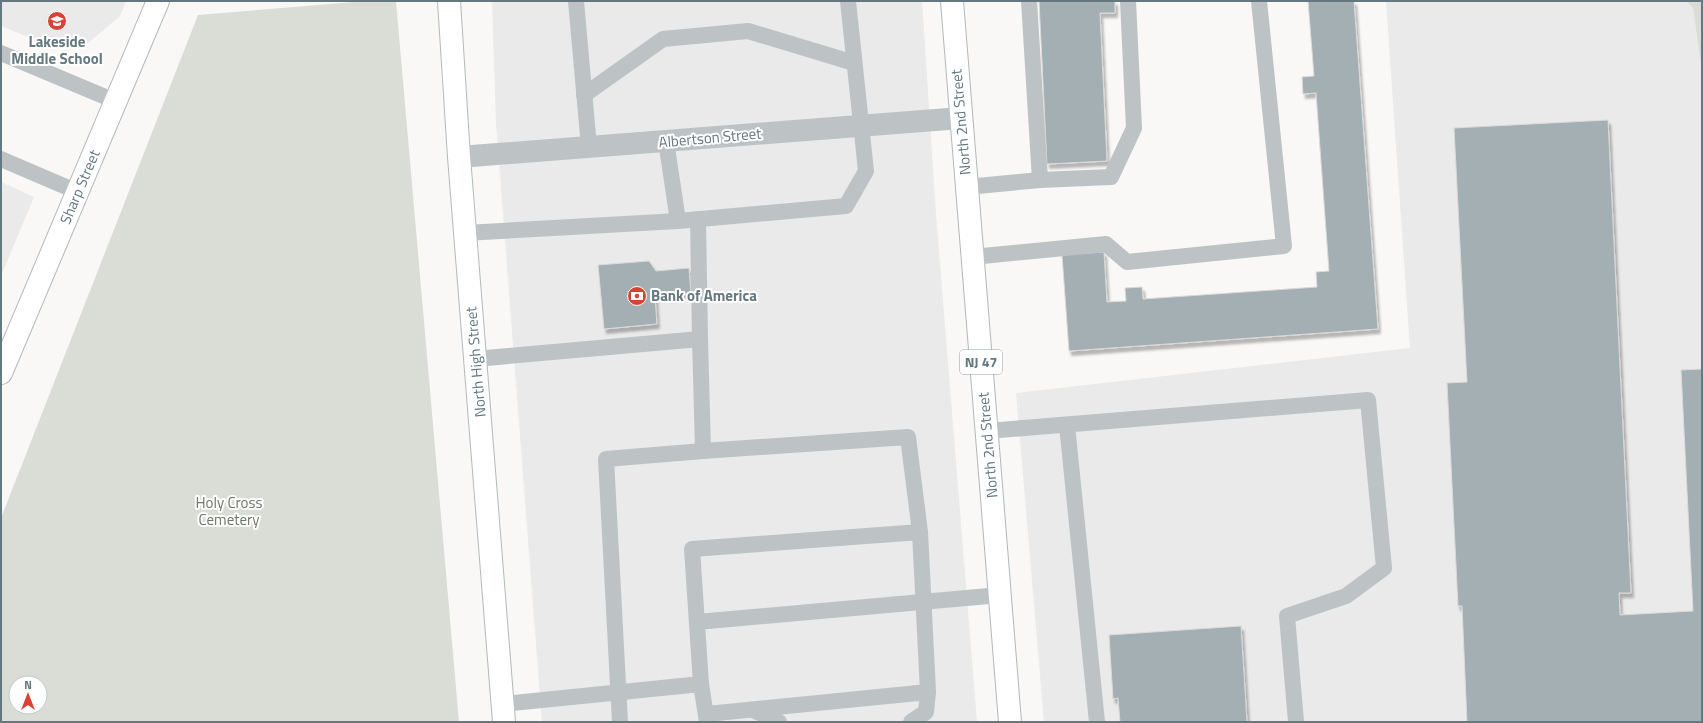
<svg xmlns="http://www.w3.org/2000/svg" width="1703" height="723" viewBox="0 0 1703 723" font-family="'Titillium Web',sans-serif">
	<style>
		.built { fill: #e9eae9 }
		.green { fill: #d9ddd6; fill-rule: evenodd }
		.building { fill: #a4afb3; stroke: #dadad8; filter: url(#shadow) }
		.lines { fill: none; stroke-linecap: round; stroke-linejoin: round }
		.secondary-casing { stroke: #b2b9bc; stroke-width: 24 }
		.primary-casing { stroke: #b1b7ba; stroke-width: 24 }
		.lane { stroke: #bdc3c5; stroke-width: 16 }
		.street { stroke: #bdc3c5; stroke-width: 22 }
		.secondary { stroke: #fff; stroke-width: 22 }
		.primary { stroke: #fff; stroke-width: 22 }
		.labels { text-anchor: middle; stroke-width: 4; stroke-linejoin: round; paint-order: stroke }
		.shield { fill: #fff; stroke: #93a0a5; stroke-width: 1 }
		.shield-label { font-size: 14px; font-weight: bold; fill: #65787f }
		.poi-label { font-size: 15px; font-weight: bold; fill: #65787f; stroke: #fff }
		.street-label { font-size: 15px; fill: #65787f; stroke: #fff }
		.park-label { font-size: 15px; fill: #6a7864; stroke: #fff }
	</style>
	<defs>
		<filter id="shadow"><feDropShadow dx="2.5" dy="4.5" stdDeviation="1" flood-color="#0004"/></filter>
	</defs>
	<rect width="100%" height="100%" fill="#f9f8f6"/>
	<!-- built -->
	<g class="built">
		<polygon points="1,1 126,1 120,16 88,43 48,45 1,26"/>
		<polygon points="492,1 922,1 936,214 977,722 542,722 496,123"/>
		<polygon points="1386,1 1686,1 1693,8 1702,73 1702,722 1044,722 1016,393 1410,348"/>
		<polygon points="1,182 34,197 1,276"/>
	</g>
	<!-- green -->
	<g class="green">
		<path d="M 367,1 L 396,1 L 459,722 L 1,722 L 1,518 L 198,15 ZM 16,683 L 40,683 L 40,707 L 16,707 Z"/>
		<polygon points="1686,1 1702,1 1702,73 1693,8"/>
	</g>
	<!-- building -->
	<g class="building">
		<polygon points="1039,1 1115,1 1115,13 1100,13 1107,161 1047,164"/>
		<polygon points="1308,1 1354,1 1378,329 1069,351 1062,255 1104,252 1107,302 1126,301 1125,288 1142,287 1143,299 1317,287 1316,272 1329,271 1316,93 1303,94 1302,77 1314,76"/>
		<polygon points="1608,120 1631,593 1619,593 1620,615 1693,611 1681,370 1702,369 1702,722 1467,722 1462,606 1458,606 1447,383 1467,382 1454,128"/>
		<polygon points="649,261 656,271 689,268 691,294 655,297 657,324 604,329 598,265"/>
		<polygon points="1241,626 1247,722 1120,722 1118,698 1113,699 1109,635"/>
	</g>
	<g class="lines">
		<defs>
			<g id="secondary">
				<polyline points="449,1 459,157 504,722"/>
				<polyline points="1,373 158,1"/>
			</g>
			<polyline id="primary" points="952,1 1010,722"/>
		</defs>
		<!-- secondary casing -->
		<use href="#secondary" class="secondary-casing"/>
		<!-- primary casing -->
		<use href="#primary" class="primary-casing"/>
		<!-- lane -->
		<g class="lane">
			<polyline points="576,1 589,147"/>
			<polyline points="1029,1 1040,180"/>
			<polyline points="1,53 115,101"/>
			<polyline points="584,95 663,39 748,31 854,63"/>
			<polyline points="666,141 678,221"/>
			<polyline points="1,159 78,192"/>
			<polyline points="967,187 1040,180 1111,177 1134,128 1128,1"/>
			<polyline points="465,233 678,221 846,206 866,171 848,1"/>
			<polyline points="972,257 1106,244 1127,262 1284,246 1259,1"/>
			<polyline points="700,339 703,451 908,437 920,532"/>
			<polyline points="475,359 700,339 698,219"/>
			<polyline points="1067,425 1097,722"/>
			<polyline points="987,431 1368,400 1384,568 1346,596 1287,616 1296,722"/>
			<polyline points="697,622 1000,595"/>
			<polyline points="701,684 707,722"/>
			<polyline points="503,704 701,684 692,549 920,532 928,692 926,712 911,722"/>
			<polyline points="753,710 779,722"/>
			<polyline points="707,714 928,692"/>
			<polyline points="620,722 606,459 703,451"/>
		</g>
		<!-- street -->
		<polyline class="street" points="459,157 961,118"/>
		<!-- secondary -->
		<use href="#secondary" class="secondary"/>
		<!-- primary -->
		<use href="#primary" class="primary"/>
	</g>
	<!-- icons -->
	<defs>
		<symbol id="school-disc" viewBox="-11 -11 22 22"><circle r="9.5" fill="#da4135" stroke="#fff"/><path d="M0-5L7-2L0 1L-7-2ZM-4 1L0 2.5L4 1V4Q0 6-4 4Z" fill="#fff"/></symbol>
		<symbol id="bank-disc" viewBox="-11 -11 22 22"><circle r="9.5" fill="#da4135" stroke="#fff"/><path d="M-6-4H6V4H-6ZM0-2.3a2.3 2.3 0 1 0 0 4.6a2.3 2.3 0 1 0 0-4.6Z" fill="#fff"/></symbol>
	</defs>
	<g fill-rule="evenodd">
		<use href="#school-disc" x="46" y="10" width="22" height="22"/>
		<use href="#bank-disc" x="626" y="285" width="22" height="22"/>
	</g>
	<g class="labels">
		<!-- shield labels -->
		<rect class="shield" x="960" y="350" width="42" height="24" rx="3"/>
		<g class="shield-label">
			<text x="981" y="367">NJ 47</text>
		</g>
		<!-- poi labels -->
		<g class="poi-label">
			<text x="57" y="47">Lakeside<tspan x="57" dy="17">Middle School</tspan></text>
			<text x="651" y="301" text-anchor="start">Bank of America</text>
		</g>
		<!-- street labels -->
		<g class="street-label">
			<text transform="translate(961 122) rotate(-95)" y="5">North 2nd Street</text>
			<text transform="translate(710 138) rotate(-5)" y="5">Albertson Street</text>
			<text transform="translate(80 187) rotate(-67)" y="5">Sharp Street</text>
			<text transform="translate(476 362) rotate(-95)" y="5">North High Street</text>
			<text transform="translate(988 445) rotate(-95)" y="5">North 2nd Street</text>
		</g>
		<!-- park labels -->
		<g class="park-label">
			<text x="229" y="508">Holy Cross<tspan x="229" dy="17">Cemetery</tspan></text>
		</g>
	</g>
	<!-- border -->
	<rect width="1703" height="723" fill="none" stroke="#65787f" stroke-width="4"/>
	<!-- north arrow -->
	<g transform="translate(28 695)"><circle r="19" fill="#ffffff" stroke="#c1c9cc"/>
	<path d="M0-3L7 15L0 10L-7 15Z" fill="#da4135"/>
	<text y="-6" font-size="11" font-weight="bold" text-anchor="middle" fill="#65787f">N</text>
	</g>
</svg>
